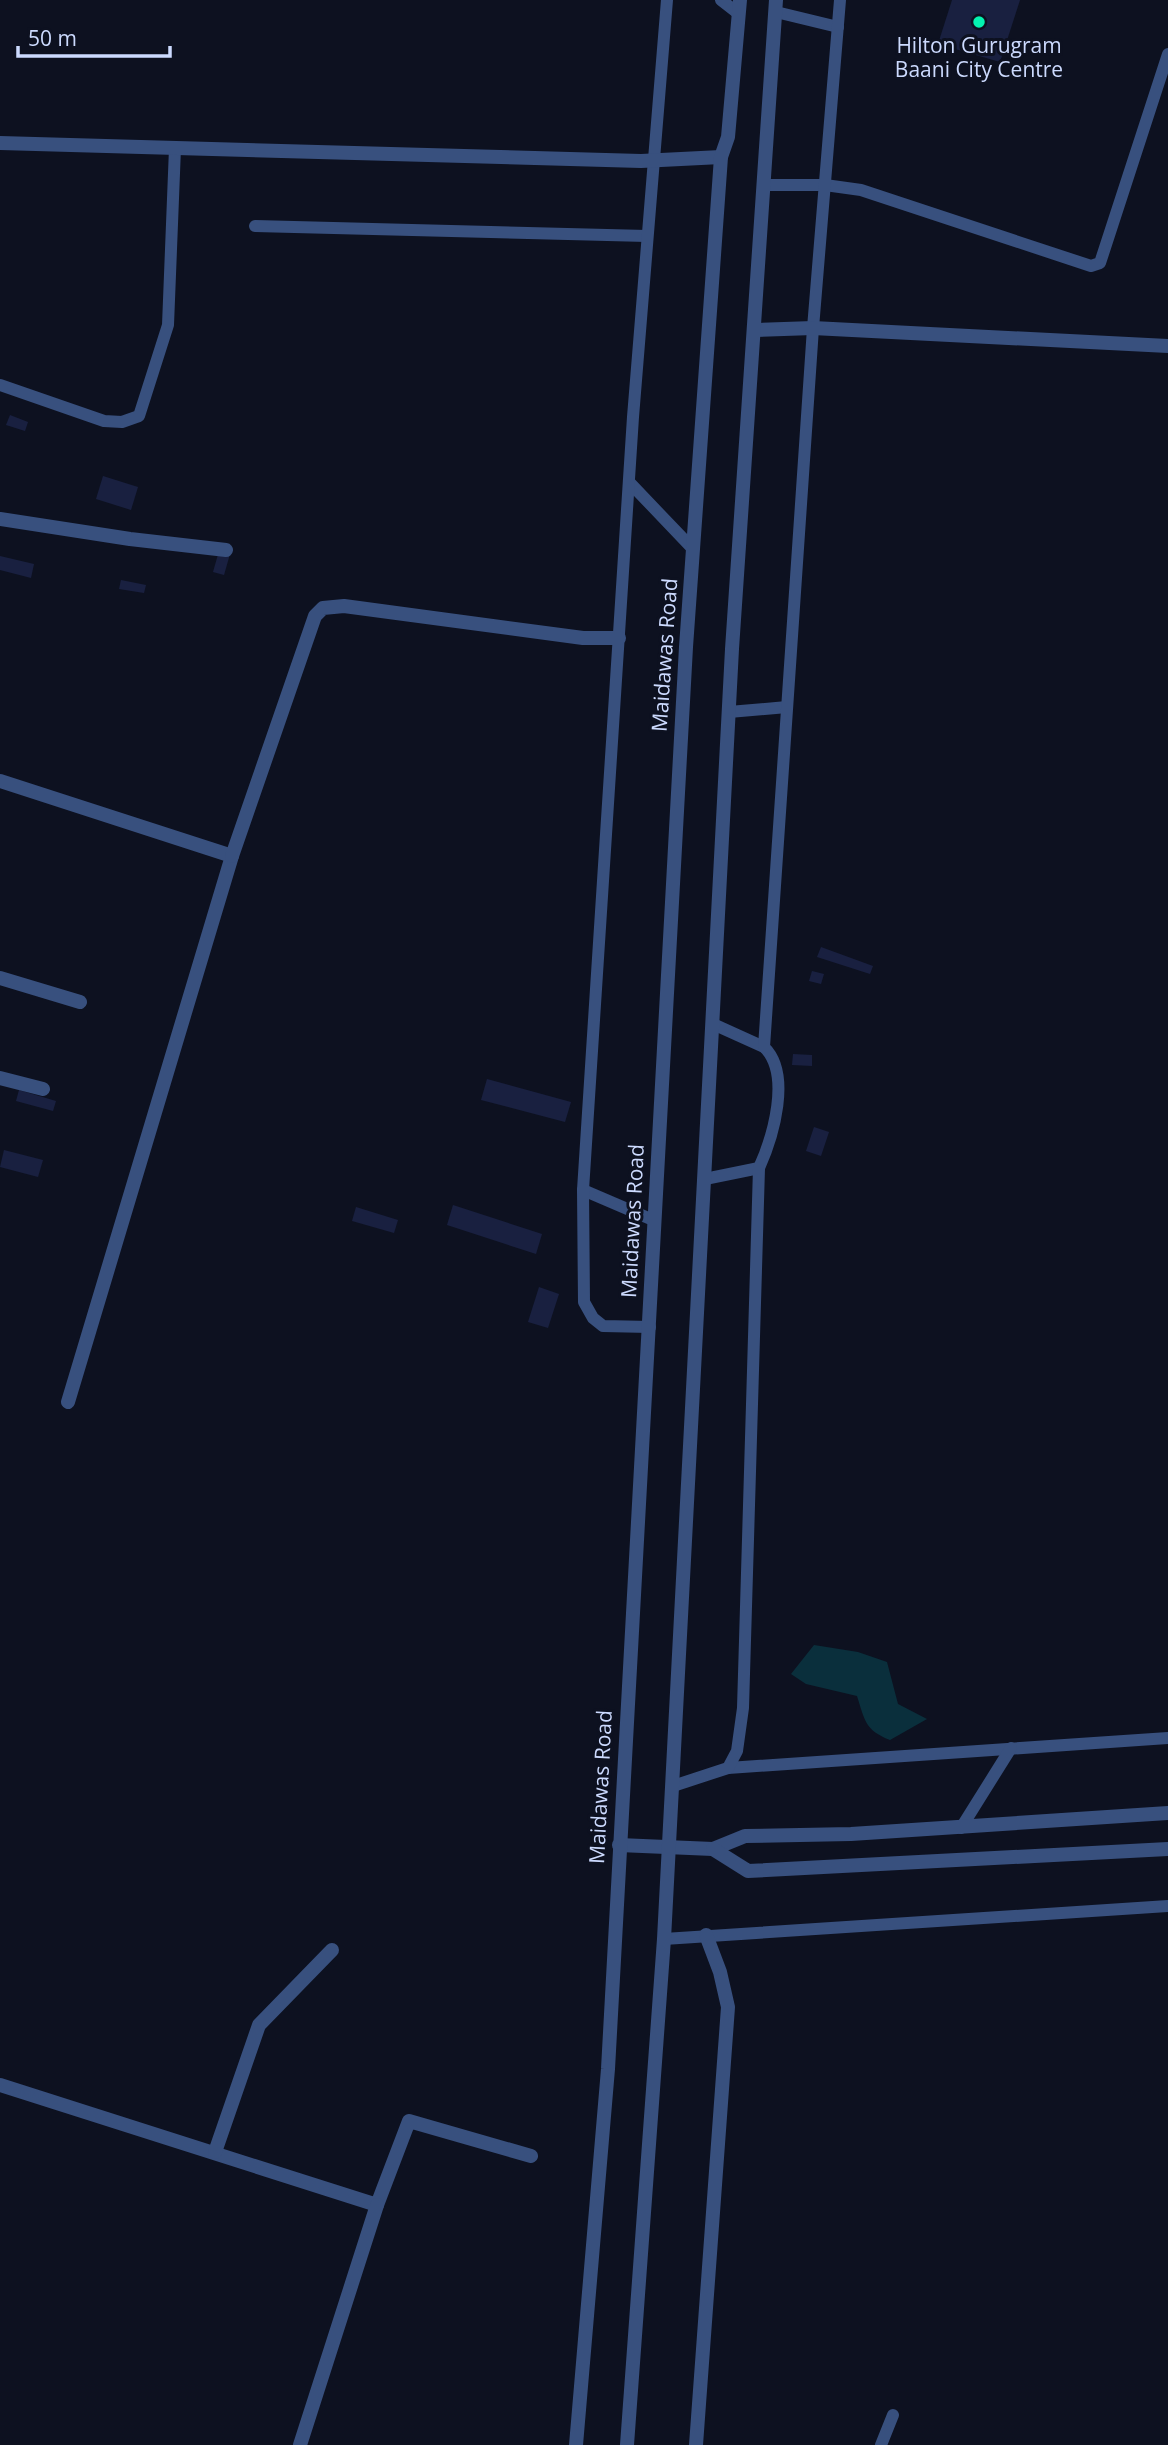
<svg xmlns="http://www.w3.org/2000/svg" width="1168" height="2445" viewBox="0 0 1168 2445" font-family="'Open Sans',sans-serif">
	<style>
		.water { fill: #0a2f3c }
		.building { fill: #192040 }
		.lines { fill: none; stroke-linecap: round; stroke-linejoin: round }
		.service { stroke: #38507e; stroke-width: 12 }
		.minor { stroke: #38507e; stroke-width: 14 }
		.tertiary { stroke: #38507e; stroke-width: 14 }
		.poi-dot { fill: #04f3b0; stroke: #0d1120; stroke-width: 2.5 }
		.labels { text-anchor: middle; stroke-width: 6; stroke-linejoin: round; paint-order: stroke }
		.poi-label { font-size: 21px; fill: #ccdafe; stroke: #0d1120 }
		.street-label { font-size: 21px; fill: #ccdafe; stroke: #0d1120 }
	</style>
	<rect width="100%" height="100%" fill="#0d1120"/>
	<!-- water -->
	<path class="water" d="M 814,1645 L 858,1652 L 887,1662 L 898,1704 L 927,1719 L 890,1740 C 865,1730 865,1721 857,1696 L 806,1684 L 791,1674 Z"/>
	<!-- building -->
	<g class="building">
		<polygon points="952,0 1020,0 1000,62 938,44"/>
		<polygon points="10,415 28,422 25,431 6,425"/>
		<polygon points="103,476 138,487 131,510 96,499"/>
		<polygon points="219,551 230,554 224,575 213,572"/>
		<polygon points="0,556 34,564 31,578 0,570"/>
		<polygon points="121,580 146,585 144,593 119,589"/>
		<polygon points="821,947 873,966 870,974 817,957"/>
		<polygon points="812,971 824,974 821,984 809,981"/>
		<polygon points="793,1054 812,1055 812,1066 792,1065"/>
		<polygon points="487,1079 571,1102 565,1122 481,1100"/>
		<polygon points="19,1090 56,1101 53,1111 16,1101"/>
		<polygon points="814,1127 829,1132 821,1156 806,1151"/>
		<polygon points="4,1150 43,1160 38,1177 0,1167"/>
		<polygon points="453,1205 542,1234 536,1254 447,1225"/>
		<polygon points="356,1207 398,1220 394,1233 352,1221"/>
		<polygon points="539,1287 559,1294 548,1328 528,1322"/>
	</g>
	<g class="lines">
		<!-- service -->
		<g class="service">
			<polyline points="721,0 739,14"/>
			<polyline points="776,12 838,27"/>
			<polyline points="764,185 825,185 861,190 1091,266 1100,263 1168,54"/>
			<polyline points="255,226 647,236"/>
			<polyline points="0,385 104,421 122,422 139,416 168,325 175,148"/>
			<polyline points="629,482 693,549"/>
			<polyline points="729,712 787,707"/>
			<polyline points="713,1024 764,1047"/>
			<polyline points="705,1179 759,1168"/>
			<polyline points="583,1190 653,1220"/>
			<polyline points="650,1327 603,1326 593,1318 584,1302 583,1190 633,417 667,0"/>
			<polyline points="728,1768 1168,1738"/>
			<path d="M 673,1786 L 728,1768 L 737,1751 L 743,1708 L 759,1168 C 773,1137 792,1074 764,1047 L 813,328 L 840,0"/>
			<polyline points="961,1828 1011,1748"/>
			<polyline points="664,1939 1168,1906"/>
			<polyline points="881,2445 893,2415"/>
		</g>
		<!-- minor -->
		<g class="minor">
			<polyline points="0,143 641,161 721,157"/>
			<polyline points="754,330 813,328 1168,346"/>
			<polyline points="0,519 130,539 226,550"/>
			<polyline points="0,781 232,856 68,1402"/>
			<polyline points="232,856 315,616 323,608 344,606 583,638 619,638"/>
			<polyline points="0,978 80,1002"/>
			<polyline points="0,1078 43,1089"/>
			<polyline points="0,2085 377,2205 409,2121 531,2156"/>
			<polyline points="215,2152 259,2025 332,1950"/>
			<polyline points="300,2445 377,2205"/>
			<polyline points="696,2445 728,2007 720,1972 706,1935"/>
		</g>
		<!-- tertiary -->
		<g class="tertiary">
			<polyline points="619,1845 713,1849 745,1836 851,1834 1168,1813"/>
			<polyline points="713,1849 748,1871 1168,1849"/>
			<polyline points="576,2445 608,2069 686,647 721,157 728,137 740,0"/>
			<polyline points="627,2445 664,1939 732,649 776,0"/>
		</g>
	</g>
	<!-- markers -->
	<circle class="poi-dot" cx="979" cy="22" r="7"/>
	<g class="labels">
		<!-- poi labels -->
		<g class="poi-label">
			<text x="979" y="53">Hilton Gurugram<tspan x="979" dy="24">Baani City Centre</tspan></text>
		</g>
		<!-- street labels -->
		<g class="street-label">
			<text transform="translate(665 655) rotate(-86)" y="7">Maidawas Road</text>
			<text transform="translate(633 1221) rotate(-87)" y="7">Maidawas Road</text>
			<text transform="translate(601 1787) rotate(-87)" y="7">Maidawas Road</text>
		</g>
	</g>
	<!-- scale -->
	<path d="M18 46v10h152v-10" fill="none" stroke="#ccdafe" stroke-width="3.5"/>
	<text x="28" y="46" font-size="21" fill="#ccdafe" stroke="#0d1120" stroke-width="5" paint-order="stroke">50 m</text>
</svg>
